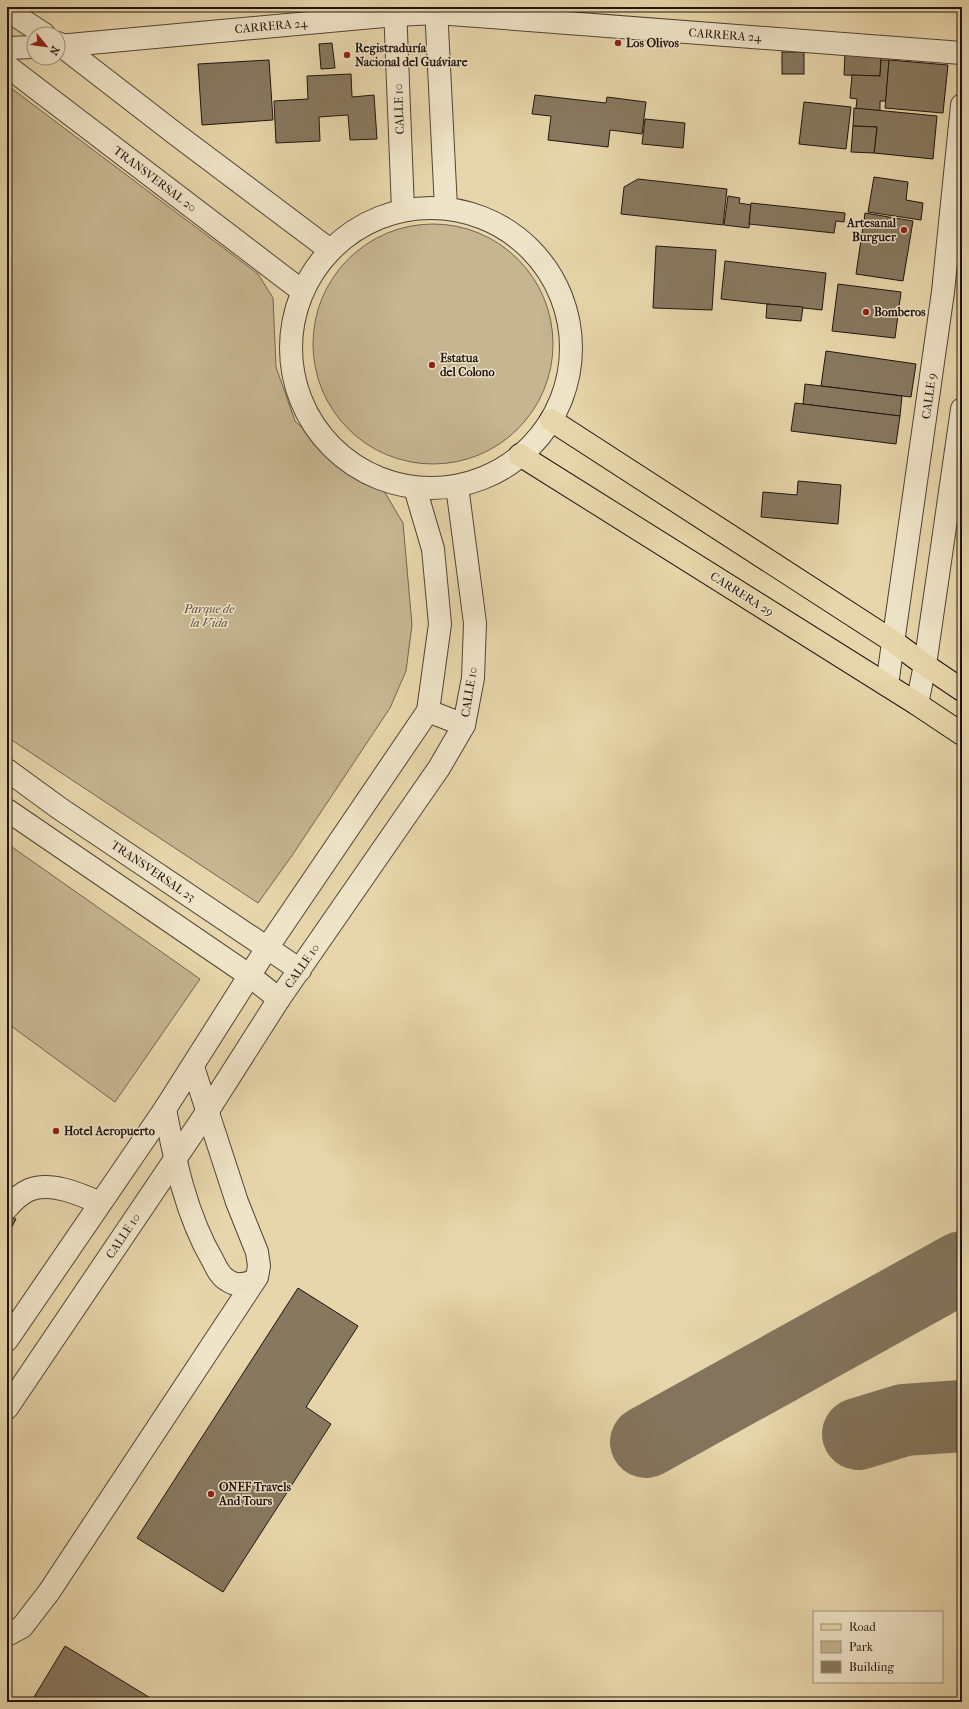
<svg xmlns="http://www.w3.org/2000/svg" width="969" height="1709" viewBox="0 0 969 1709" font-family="'IM FELL French Canon',serif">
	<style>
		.green { fill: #c5b590; stroke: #726450 }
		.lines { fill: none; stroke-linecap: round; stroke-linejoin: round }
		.taxiway { stroke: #83755d; stroke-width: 72 }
		.building { fill: #877960; stroke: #1f140f }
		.minor-casing { stroke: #514436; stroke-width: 24 }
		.major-casing { stroke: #1f140f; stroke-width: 24 }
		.minor { stroke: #efe4c8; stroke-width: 22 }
		.major { stroke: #e7d6ab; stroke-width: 22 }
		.poi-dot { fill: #8f2418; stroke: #efe4c8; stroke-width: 1.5 }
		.labels { text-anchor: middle; stroke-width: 3; stroke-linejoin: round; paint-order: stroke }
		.street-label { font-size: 12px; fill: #1f140f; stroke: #efe4c8 }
		.poi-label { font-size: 12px; font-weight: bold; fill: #1f140f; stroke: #efe4c8; text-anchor: start }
		.park-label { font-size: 12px; font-style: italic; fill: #594c3c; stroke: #efe4c8 }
	</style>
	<rect width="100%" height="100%" fill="#e7d6ab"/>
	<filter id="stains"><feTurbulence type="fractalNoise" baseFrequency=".005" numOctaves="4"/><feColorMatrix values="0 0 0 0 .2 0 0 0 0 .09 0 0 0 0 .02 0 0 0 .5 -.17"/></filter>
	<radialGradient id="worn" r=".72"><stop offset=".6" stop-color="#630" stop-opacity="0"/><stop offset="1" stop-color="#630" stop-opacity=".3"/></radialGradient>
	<!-- green -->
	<g class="green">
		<polygon points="7,85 258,274 273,298 276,367 295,421 330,454 378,481 403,523 412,625 406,671 390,708 291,857 258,903 7,737"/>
		<circle cx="433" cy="344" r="120"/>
		<polygon points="12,847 200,979 115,1102 7,1023 7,854"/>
	</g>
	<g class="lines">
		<!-- taxiway -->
		<g class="taxiway">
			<polyline points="858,1434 904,1420 962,1416"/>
			<polyline points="646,1442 962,1267"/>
		</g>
	</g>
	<!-- building -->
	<g class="building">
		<polygon points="332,43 335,68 321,69 319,44"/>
		<rect x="782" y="52" width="22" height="22"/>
		<polygon points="845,53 881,54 880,76 844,75"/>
		<polygon points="269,60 273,120 202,125 198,64"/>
		<polygon points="881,60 889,60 886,101 880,101 880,111 856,109 857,99 850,98 852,75 880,76"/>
		<polygon points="889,60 948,65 943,113 885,108"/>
		<polygon points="351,74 352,97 374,95 377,139 350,140 348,115 319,117 320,141 276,143 274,101 308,99 307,76"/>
		<polygon points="535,95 606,103 607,97 646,102 642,134 610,130 608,147 548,140 551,116 532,114"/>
		<polygon points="804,102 851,107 846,149 799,144"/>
		<polygon points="854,108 937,116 933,159 874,153 877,127 853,126"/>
		<polygon points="645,119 685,123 683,148 642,144"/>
		<polygon points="853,126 877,127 874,153 851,152"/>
		<polygon points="874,177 908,182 906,200 923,203 921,220 868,212"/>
		<polygon points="638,179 727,189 723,225 621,214 624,187"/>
		<polygon points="728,196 740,198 739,203 751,205 749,228 724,225"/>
		<polygon points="751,203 845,213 844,222 836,221 834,233 749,224"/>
		<polygon points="865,213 913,221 903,281 856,274"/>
		<polygon points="656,246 716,250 712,310 653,308"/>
		<polygon points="725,261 826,273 822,310 721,299"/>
		<polygon points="838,284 901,292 895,338 832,331"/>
		<polygon points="767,304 803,307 801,321 766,318"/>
		<polygon points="826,351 916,364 911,397 821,386"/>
		<polygon points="805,384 902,396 900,416 803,404"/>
		<polygon points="795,403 900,416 896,444 791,431"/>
		<polygon points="798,481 841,485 838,524 761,517 763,492 797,495"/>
		<polygon points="7,1214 16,1219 7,1236"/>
		<polygon points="298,1288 358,1326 306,1407 331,1424 223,1592 137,1538"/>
		<polygon points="65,1646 157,1702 31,1702"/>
	</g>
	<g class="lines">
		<defs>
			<g id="minor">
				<polyline points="395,7 403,210"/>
				<polyline points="436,7 446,208"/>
				<polyline points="7,10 44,34"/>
				<polyline points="58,43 177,135 330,250"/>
				<polyline points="58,46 395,15 437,13 962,53"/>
				<polyline points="7,48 34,47"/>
				<polyline points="7,66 302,291"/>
				<circle cx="431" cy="348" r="140"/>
				<polyline points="887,685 943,292 962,105"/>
				<polyline points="917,704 925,665 962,409"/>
				<polyline points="428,711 464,725"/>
				<polyline points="7,770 59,808 300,970"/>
				<polyline points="7,810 250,976 279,999"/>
				<path d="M 165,1109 C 175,1161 186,1215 213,1261 C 216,1267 220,1276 227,1280 C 235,1286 244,1285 253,1281"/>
				<path d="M 7,1208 C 13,1201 20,1194 29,1190 C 50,1181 80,1194 100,1203"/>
				<polyline points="7,1340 165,1109 267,948 428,711 440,624 433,549 415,488"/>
				<polyline points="7,1408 207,1112 279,999 439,768 464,725 473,678 475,623 457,486"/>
				<polyline points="7,1635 22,1627 49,1592 257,1277 259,1266 257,1252 237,1202 193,1067"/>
			</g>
			<g id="major">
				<polyline points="551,420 894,642 925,665 962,690"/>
				<polyline points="520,455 917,704 962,734"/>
			</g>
		</defs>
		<!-- minor casing -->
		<use href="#minor" class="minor-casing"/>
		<!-- major casing -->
		<use href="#major" class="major-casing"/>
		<!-- minor -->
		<use href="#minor" class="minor"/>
		<!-- major -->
		<use href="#major" class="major"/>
	</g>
	<!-- markers -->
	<g class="poi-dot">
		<circle cx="618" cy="43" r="4"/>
		<circle cx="347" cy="55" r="4"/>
		<circle cx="904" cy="230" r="4"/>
		<circle cx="866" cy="312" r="4"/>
		<circle cx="432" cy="365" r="4"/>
		<circle cx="56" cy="1131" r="4"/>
		<circle cx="211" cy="1494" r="4"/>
	</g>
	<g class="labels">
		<!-- street labels -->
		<g class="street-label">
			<text transform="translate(271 26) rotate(-5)" y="4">CARRERA 24</text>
			<text transform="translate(725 35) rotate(4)" y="4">CARRERA 24</text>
			<text transform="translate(399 109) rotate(-92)" y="4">CALLE 10</text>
			<text transform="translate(155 179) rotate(37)" y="4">TRANSVERSAL 20</text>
			<text transform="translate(929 396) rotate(-82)" y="4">CALLE 9</text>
			<text transform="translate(742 594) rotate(32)" y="4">CARRERA 29</text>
			<text transform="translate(469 692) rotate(-81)" y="4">CALLE 10</text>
			<text transform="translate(153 871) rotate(34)" y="4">TRANSVERSAL 23</text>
			<text transform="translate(302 966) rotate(-55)" y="4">CALLE 10</text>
			<text transform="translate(123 1236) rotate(-56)" y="4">CALLE 10</text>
		</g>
		<!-- poi labels -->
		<g class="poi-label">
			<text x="626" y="47">Los Olivos</text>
			<text x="355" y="52">Registraduría<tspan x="355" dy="14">Nacional del Guáviare</tspan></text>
			<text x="896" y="227" text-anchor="end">Artesanal<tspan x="896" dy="14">Burguer</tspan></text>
			<text x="874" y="316">Bomberos</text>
			<text x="440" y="362">Estatua<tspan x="440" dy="14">del Colono</tspan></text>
			<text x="64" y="1135">Hotel Aeropuerto</text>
			<text x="219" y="1491">ONEF Travels<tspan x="219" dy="14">And Tours</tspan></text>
		</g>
		<!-- park labels -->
		<g class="park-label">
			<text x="209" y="613">Parque de<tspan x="209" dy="14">la Vida</tspan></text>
		</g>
	</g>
	<!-- margin -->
	<rect width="969" height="1709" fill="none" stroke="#e7d6ab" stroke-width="24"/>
	<rect x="8" y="8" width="953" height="1693" fill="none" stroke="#1f140f" stroke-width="2"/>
	<rect x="12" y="12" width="945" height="1685" fill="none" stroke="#1f140f"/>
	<!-- legend -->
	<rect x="813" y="1611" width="130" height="72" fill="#efe4c8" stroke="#9c917e"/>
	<rect x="821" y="1624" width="20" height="6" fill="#e7d6ab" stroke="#9c917e"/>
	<text x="849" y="1631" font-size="12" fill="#1f140f">Road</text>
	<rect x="821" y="1641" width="20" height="12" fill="#c5b590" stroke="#9c917e"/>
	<text x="849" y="1651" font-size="12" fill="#1f140f">Park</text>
	<rect x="821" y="1661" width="20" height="12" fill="#877960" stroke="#9c917e"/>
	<text x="849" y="1671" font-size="12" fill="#1f140f">Building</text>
	<!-- north arrow -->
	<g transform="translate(46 46) rotate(119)"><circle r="19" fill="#efe4c8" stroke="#9c917e"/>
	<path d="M0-3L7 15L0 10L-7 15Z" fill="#8f2418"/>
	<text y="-6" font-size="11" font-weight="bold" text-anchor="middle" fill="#1f140f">N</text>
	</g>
	<rect width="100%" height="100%" filter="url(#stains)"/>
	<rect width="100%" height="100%" fill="url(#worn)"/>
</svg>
